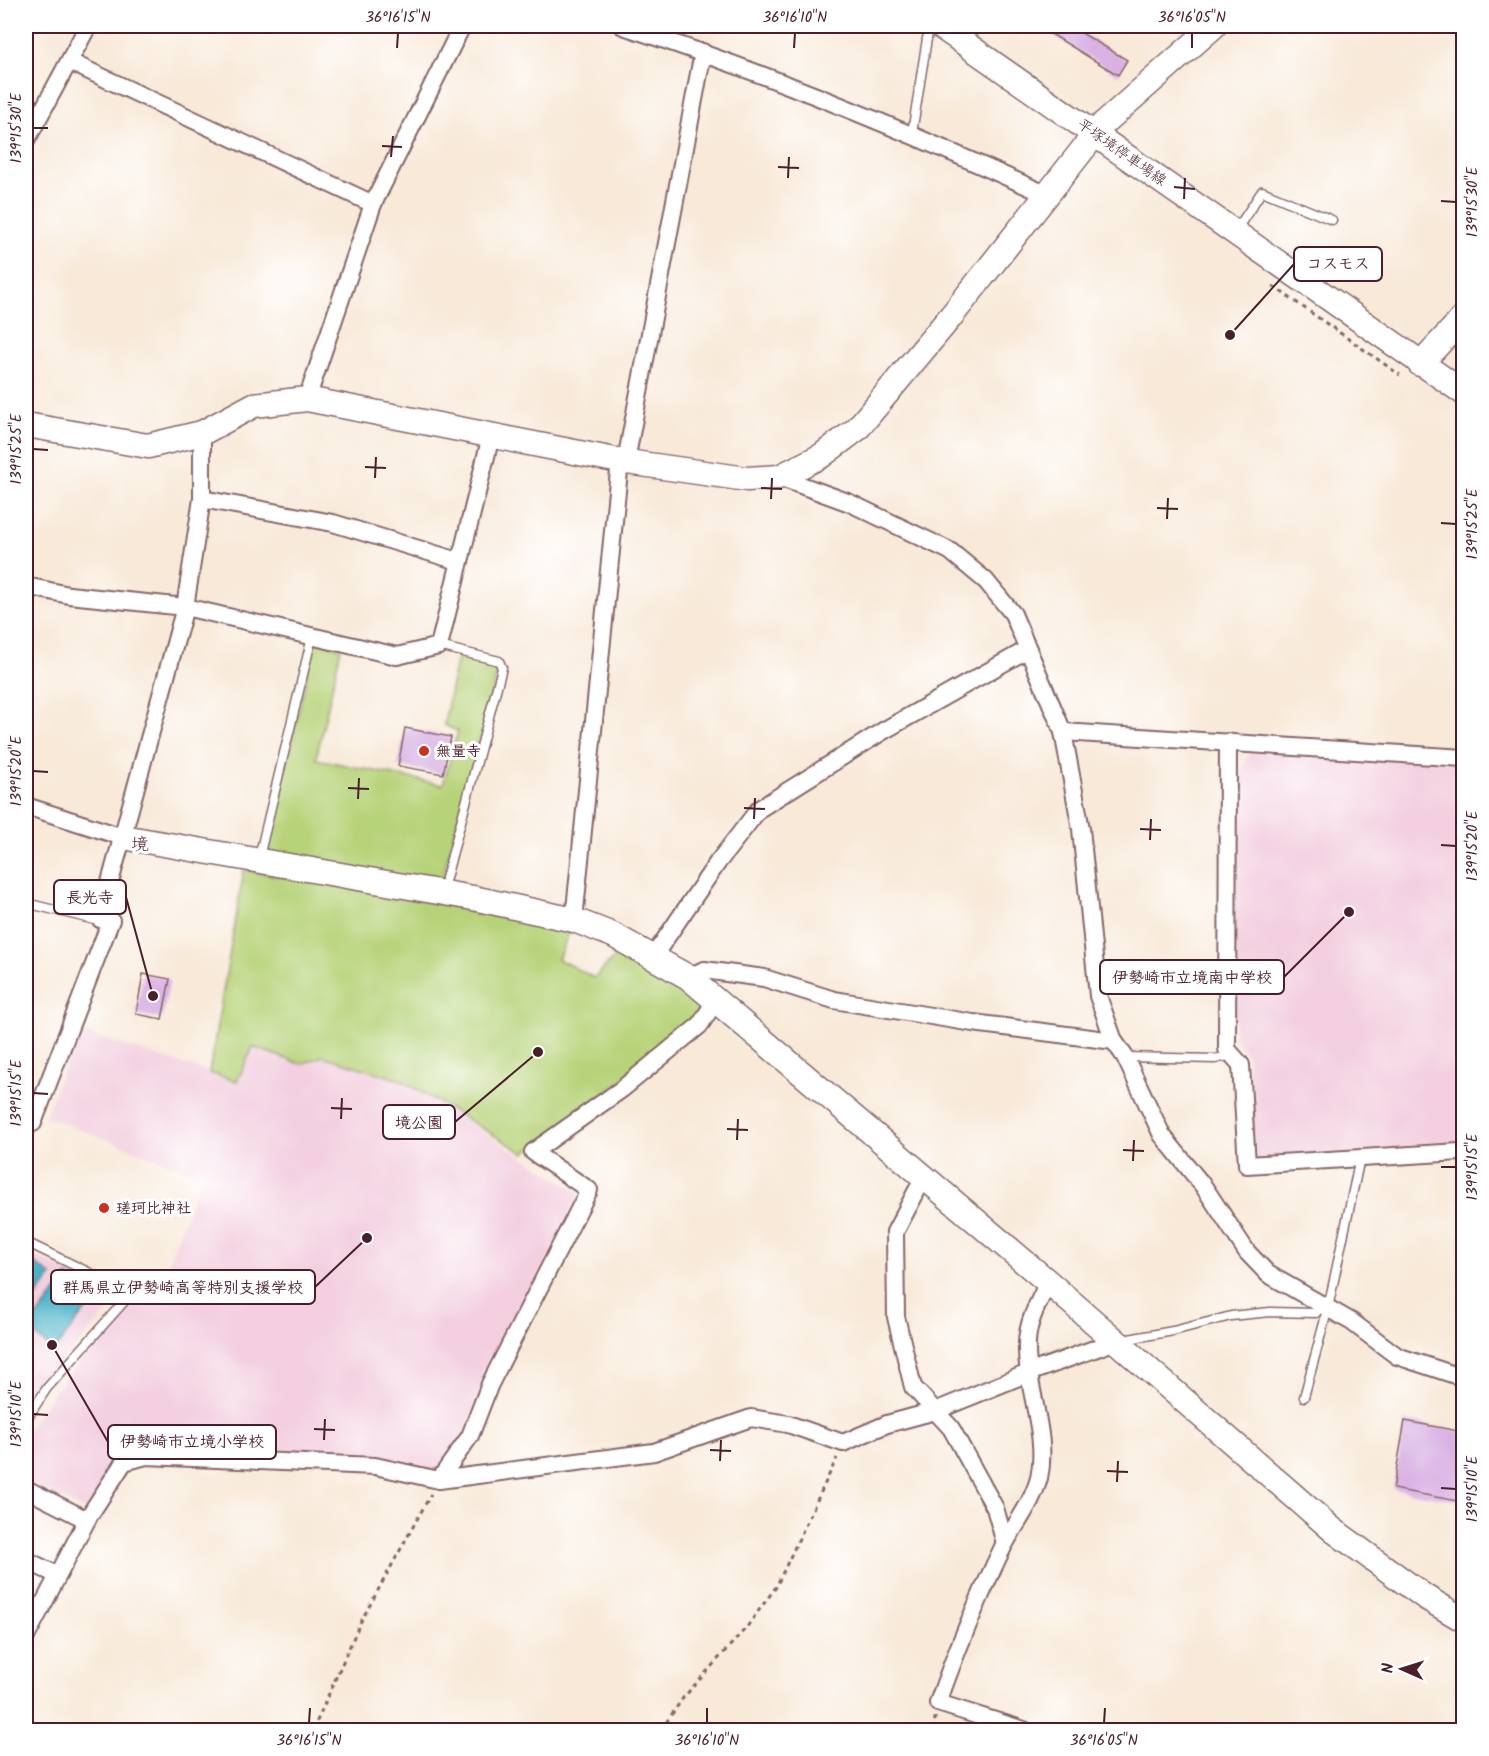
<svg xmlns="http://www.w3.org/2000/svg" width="1489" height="1756" viewBox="0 0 1489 1756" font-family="Kalam,'Klee One',sans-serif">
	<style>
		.built { fill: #f3cfdf }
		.green { fill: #b7d379; stroke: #807952; stroke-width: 1.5 }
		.water { fill: #49b2c7; stroke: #4a6879; stroke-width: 1.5 }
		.building { fill: #d9b1e4 }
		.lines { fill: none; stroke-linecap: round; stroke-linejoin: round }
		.lane-casing { stroke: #876668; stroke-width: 11 }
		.street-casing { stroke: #876668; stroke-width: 20 }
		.secondary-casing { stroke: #876668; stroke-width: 27 }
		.path { stroke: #876668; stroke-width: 3; stroke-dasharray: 4.5 4.5; stroke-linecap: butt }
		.lane { stroke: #fff; stroke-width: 8 }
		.street { stroke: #fff; stroke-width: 16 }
		.secondary { stroke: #fff; stroke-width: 24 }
		.ticks { fill: none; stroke: #4a1f2b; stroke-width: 2 }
		.poi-dot { fill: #c8321e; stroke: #fff; stroke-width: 2 }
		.labels { text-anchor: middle; stroke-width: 6; stroke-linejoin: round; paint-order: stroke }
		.street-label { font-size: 15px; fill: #4a1f2b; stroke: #fff }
		.poi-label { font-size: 15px; font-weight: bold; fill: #4a1f2b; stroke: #fff; text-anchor: start }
		.quarter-label { font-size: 18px; fill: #4a1f2b; stroke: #fff }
		.leader { fill: none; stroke: #4a1f2b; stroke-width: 2 }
		.callout-dot { fill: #4a1f2b; stroke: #fff; stroke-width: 2 }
		.callout { fill: #fff; stroke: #4a1f2b; stroke-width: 2 }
		.callout-label { font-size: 16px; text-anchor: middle; font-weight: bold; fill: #4a1f2b }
		.neatline { fill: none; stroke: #4a1f2b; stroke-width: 2 }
		.ticks-label { font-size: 15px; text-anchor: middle; fill: #4a1f2b }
	</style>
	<rect width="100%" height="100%" fill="#fff"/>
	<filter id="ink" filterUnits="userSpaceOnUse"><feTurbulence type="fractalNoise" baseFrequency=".0167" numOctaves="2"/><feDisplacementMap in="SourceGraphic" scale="12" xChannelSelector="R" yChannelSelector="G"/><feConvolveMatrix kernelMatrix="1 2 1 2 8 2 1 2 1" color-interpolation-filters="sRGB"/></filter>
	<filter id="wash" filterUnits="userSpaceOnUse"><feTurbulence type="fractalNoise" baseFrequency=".008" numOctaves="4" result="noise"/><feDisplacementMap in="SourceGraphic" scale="24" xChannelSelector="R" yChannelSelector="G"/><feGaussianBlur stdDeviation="1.35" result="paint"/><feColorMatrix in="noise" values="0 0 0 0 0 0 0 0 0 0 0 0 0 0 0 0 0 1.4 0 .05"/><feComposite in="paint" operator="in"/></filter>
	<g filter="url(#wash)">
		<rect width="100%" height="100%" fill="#f8e9d8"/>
		<!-- built -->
		<g class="built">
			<polygon points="1250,752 1463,763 1463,1145 1254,1160 1248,1063 1247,1055 1234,1039 1236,784"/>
			<polygon points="78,1031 237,1081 253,1047 301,1064 322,1056 401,1080 580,1193 464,1432 436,1471 374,1461 140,1450 85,1510 26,1481 26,1432 56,1389 139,1295 160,1283 202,1176 45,1116"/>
			<polygon points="26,1251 117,1296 117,1302 39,1387 26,1409"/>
		</g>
		<!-- green -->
		<g class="green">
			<polygon points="315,641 341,648 316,759 443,785 458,731 444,725 457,657 496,665 498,670 441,883 265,854"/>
			<polygon points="244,870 572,926 558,959 594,978 624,948 703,998 692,1024 600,1098 524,1153 401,1080 323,1056 301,1064 253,1047 237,1081 209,1073"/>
		</g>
		<!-- water -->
		<g class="water">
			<polygon points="30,1260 52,1276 33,1301 26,1295 26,1266"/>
			<polygon points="68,1276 95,1298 54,1351 27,1329"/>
		</g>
		<g id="blocks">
			<!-- building -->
			<g class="building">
				<polygon points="1038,26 1070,26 1127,60 1118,75"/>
				<polygon points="405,728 451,737 443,774 398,766"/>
				<polygon points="143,974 170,979 162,1019 136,1014"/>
				<polygon points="1405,1421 1464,1432 1464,1471 1457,1501 1393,1489"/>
			</g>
		</g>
	</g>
	<g filter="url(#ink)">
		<use href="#blocks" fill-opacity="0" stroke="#876668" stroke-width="1.5"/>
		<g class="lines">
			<defs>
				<g id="lane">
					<polyline points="912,133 929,26"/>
					<polyline points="1235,232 1262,191 1332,220"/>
					<polyline points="439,646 499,661 502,668 443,889"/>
					<polyline points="259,857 312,637"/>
					<polyline points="26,903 95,920 100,919"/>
					<polyline points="1125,1057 1215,1059 1232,1055"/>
					<polyline points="26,1140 33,1123"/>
					<polyline points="26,1242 117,1286 129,1296 47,1388 26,1420"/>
					<polyline points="1123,1340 1173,1331 1231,1316 1270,1312 1316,1313 1322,1305"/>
					<polyline points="1304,1397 1328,1308 1360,1158"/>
				</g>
				<g id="street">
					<path d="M 623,26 C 767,73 907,131 1045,194"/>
					<polyline points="70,62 373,204"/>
					<polyline points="26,141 88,26"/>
					<polyline points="307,399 373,204 462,26"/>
					<polyline points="626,461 703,52"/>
					<polyline points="779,477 850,503 950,551 986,581 1013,614 1063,732 1081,829 1098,996 1114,1041 1125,1057 1162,1135 1204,1187 1247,1252 1268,1274 1352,1322 1397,1356 1464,1378"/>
					<polyline points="202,499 333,523 458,561"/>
					<polyline points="26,586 69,595 185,607 397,656 439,646 491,436"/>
					<polyline points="1063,732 1464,758"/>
					<polyline points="1228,742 1227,1049 1241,1065 1247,1165 1460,1152"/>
					<polyline points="26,806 123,837"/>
					<polyline points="574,920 620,461"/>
					<polyline points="653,957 718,862 759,809 883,731 1028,649"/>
					<polyline points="688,977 704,970 764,978 834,1000 973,1023 1114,1041"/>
					<polyline points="26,1120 33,1123 111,920 100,919 185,607 202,499 202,433"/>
					<polyline points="924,1177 895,1232 896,1317 913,1387 951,1428 995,1508 1005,1543"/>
					<polyline points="439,1480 470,1436 490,1384 589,1190 533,1152 622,1089 700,1025 717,998"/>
					<polyline points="26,1489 87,1520"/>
					<polyline points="26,1560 57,1575"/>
					<polyline points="26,1637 89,1516 124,1462 146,1456 375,1466 439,1480 654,1452 751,1418 788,1424 843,1443 887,1424 935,1411 1031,1372 1116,1341"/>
					<path d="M 1024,1730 L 938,1703 C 957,1648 978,1599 1003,1547 C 1015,1524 1032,1504 1039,1478 C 1049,1434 1025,1387 1027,1342 C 1028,1320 1039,1302 1048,1282"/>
				</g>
				<g id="secondary">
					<polyline points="940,26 1464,393"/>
					<polyline points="1420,364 1464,317"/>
					<polyline points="26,425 148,446 202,433 254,405 307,399 620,461 747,479 779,477 821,456 857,429 952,315 1103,124 1214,26"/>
					<polyline points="123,837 473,898 574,920 613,935 688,977 1048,1282 1333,1530 1425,1597 1464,1620"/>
				</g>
			</defs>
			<!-- lane casing -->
			<use href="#lane" class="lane-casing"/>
			<!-- street casing -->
			<use href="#street" class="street-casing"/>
			<!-- secondary casing -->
			<use href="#secondary" class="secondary-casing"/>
			<!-- path -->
			<g class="path">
				<polyline points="908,26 916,31"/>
				<polyline points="1273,286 1400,375"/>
				<polyline points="313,1730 360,1623 431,1494"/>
				<polyline points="661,1730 683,1698 746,1628 776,1587 837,1458"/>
				<polyline points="934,1730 935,1717"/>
			</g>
			<!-- lane -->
			<use href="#lane" class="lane"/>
			<!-- street -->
			<use href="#street" class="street"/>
			<!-- secondary -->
			<use href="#secondary" class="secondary"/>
		</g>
	</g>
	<!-- ticks -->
	<path class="ticks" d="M 397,48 L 398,33M 794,48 L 795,33M 1192,48 L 1192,33M 33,128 L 48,128M 382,146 L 402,147M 391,157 L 393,136M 778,167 L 799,168M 788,178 L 789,157M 1174,187 L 1195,189M 1184,199 L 1185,178M 1441,201 L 1456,202M 33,449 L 48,450M 365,467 L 386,468M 375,478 L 376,457M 761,488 L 782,489M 771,499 L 772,478M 1157,508 L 1178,509M 1167,519 L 1168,498M 1441,523 L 1456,524M 33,771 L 48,772M 348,788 L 369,789M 358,799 L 359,778M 744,808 L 765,809M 754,819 L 755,798M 1140,829 L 1161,830M 1150,840 L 1151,819M 1441,845 L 1456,846M 33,1093 L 48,1094M 331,1108 L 352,1109M 341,1119 L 342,1098M 727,1129 L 748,1130M 737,1140 L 738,1119M 1123,1150 L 1144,1151M 1133,1161 L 1134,1140M 1441,1167 L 1456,1167M 33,1414 L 48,1415M 314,1429 L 335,1430M 324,1440 L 325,1419M 710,1450 L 731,1451M 720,1461 L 721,1440M 1107,1471 L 1128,1472M 1117,1482 L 1118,1461M 1441,1488 L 1456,1489M 309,1723 L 310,1708M 707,1723 L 707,1708M 1104,1723 L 1105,1708"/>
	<!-- markers -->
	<g class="poi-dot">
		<circle cx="424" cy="751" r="6"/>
		<circle cx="104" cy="1208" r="6"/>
	</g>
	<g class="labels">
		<!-- street labels -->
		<g class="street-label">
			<text transform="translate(1122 152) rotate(35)" y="5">平塚境停車場線</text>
		</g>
		<!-- poi labels -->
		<g class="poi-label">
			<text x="436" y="756">無量寺</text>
			<text x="116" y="1213">瑳珂比神社</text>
		</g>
		<!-- quarter labels -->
		<g class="quarter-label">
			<text x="140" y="850">境</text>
		</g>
	</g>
	<!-- callouts -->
	<path class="leader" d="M1230 335L1294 264M153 996L126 897M1349 912L1284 977M538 1052L455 1122M367 1238L315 1287M52 1345L108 1442"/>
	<g class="callout-dot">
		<circle cx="1230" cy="335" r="6"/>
		<circle cx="153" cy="996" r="6"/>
		<circle cx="1349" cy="912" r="6"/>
		<circle cx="538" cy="1052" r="6"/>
		<circle cx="367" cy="1238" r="6"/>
		<circle cx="52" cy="1345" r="6"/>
	</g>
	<g class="callout">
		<rect x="1294" y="247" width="88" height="34" rx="6"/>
		<rect x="54" y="880" width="72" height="34" rx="6"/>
		<rect x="1100" y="960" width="184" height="34" rx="6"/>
		<rect x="383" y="1105" width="72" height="34" rx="6"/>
		<rect x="51" y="1270" width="264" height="34" rx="6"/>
		<rect x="108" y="1425" width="168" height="34" rx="6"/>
	</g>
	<g class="callout-label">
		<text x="1338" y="269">コスモス</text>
		<text x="90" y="903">長光寺</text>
		<text x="1192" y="983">伊勢崎市立境南中学校</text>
		<text x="419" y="1128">境公園</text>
		<text x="183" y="1293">群馬県立伊勢崎高等特別支援学校</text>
		<text x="192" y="1447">伊勢崎市立境小学校</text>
	</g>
	<!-- margin -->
	<rect width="1489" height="1756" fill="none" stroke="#fff" stroke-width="66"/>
	<!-- north arrow -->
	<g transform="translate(1402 1669) rotate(273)" stroke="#ffffff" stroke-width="4.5" paint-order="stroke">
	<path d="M0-4.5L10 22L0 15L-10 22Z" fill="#4a1f2b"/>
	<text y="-9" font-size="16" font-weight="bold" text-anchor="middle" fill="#4a1f2b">N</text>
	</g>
	<rect x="33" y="33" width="1423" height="1690" class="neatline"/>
	<g class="ticks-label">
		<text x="398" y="22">36°16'15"N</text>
		<text x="795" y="22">36°16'10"N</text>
		<text x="1192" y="22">36°16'05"N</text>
		<text transform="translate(16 128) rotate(-90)" y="5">139°15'30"E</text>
		<text transform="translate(1472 202) rotate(-90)" y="5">139°15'30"E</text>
		<text transform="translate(16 449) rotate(-90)" y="5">139°15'25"E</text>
		<text transform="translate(1472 524) rotate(-90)" y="5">139°15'25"E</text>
		<text transform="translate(16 771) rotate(-90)" y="5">139°15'20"E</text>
		<text transform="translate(1472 846) rotate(-90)" y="5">139°15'20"E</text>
		<text transform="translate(16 1093) rotate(-90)" y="5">139°15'15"E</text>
		<text transform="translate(1472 1167) rotate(-90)" y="5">139°15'15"E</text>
		<text transform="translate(16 1414) rotate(-90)" y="5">139°15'10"E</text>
		<text transform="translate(1472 1489) rotate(-90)" y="5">139°15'10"E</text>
		<text x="309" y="1745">36°16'15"N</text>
		<text x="707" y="1745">36°16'10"N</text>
		<text x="1104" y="1745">36°16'05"N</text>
	</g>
</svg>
